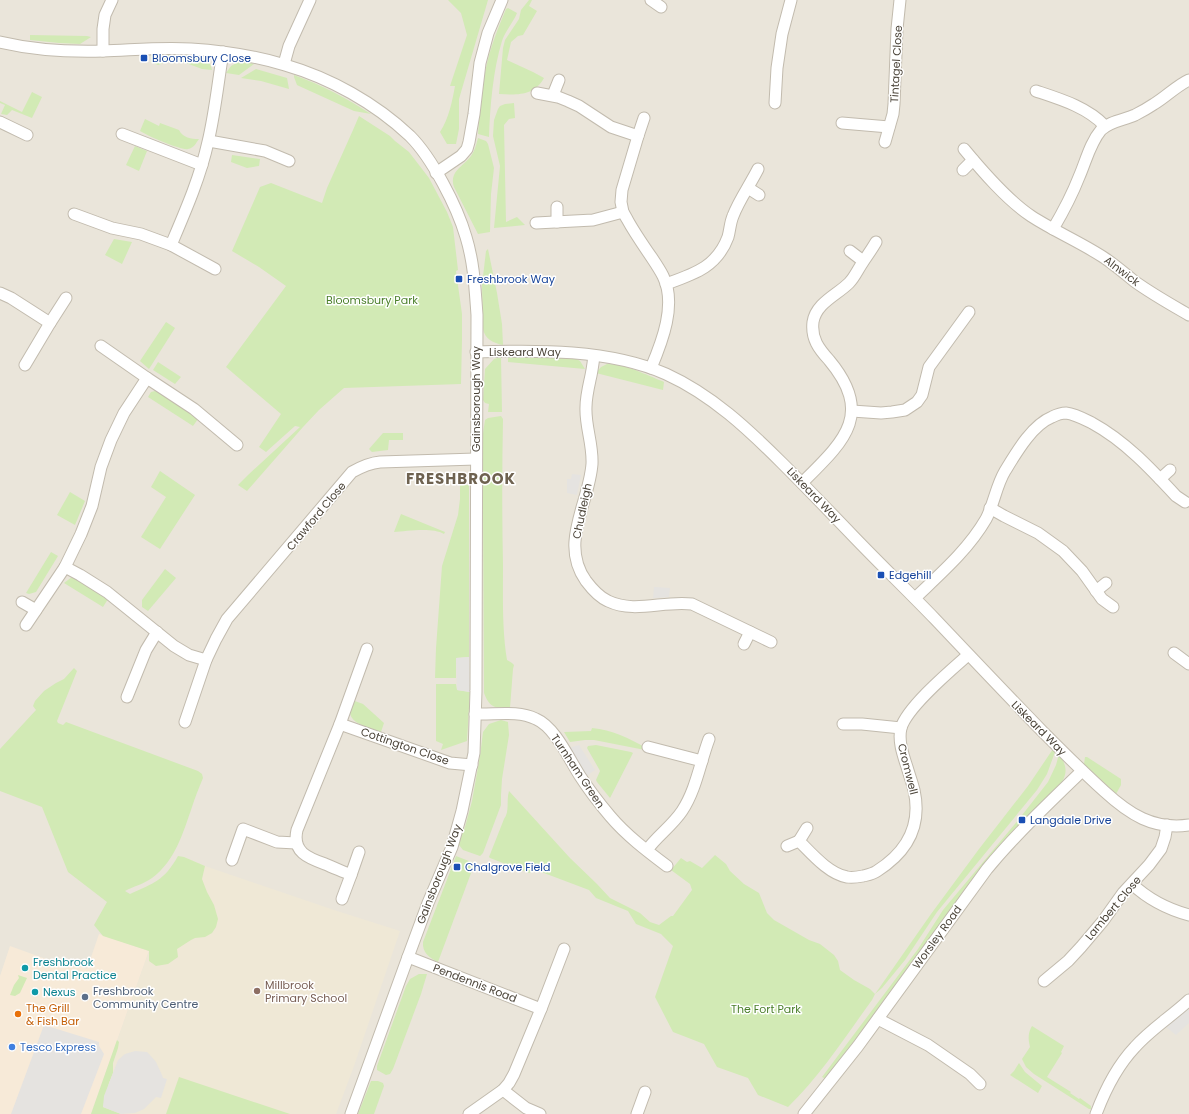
<svg xmlns="http://www.w3.org/2000/svg" width="1189" height="1114" viewBox="0 0 1189 1114" font-family="Poppins,sans-serif">
	<style>
		.residential { fill: #eae5da }
		.commercial { fill: #f7ead8 }
		.education { fill: #efe8d6 }
		.green { fill: #d2eab5 }
		.parking { fill: #e5e3e0 }
		.lines { fill: none; stroke-linecap: round; stroke-linejoin: round }
		.street-casing { stroke: #c2bbae; stroke-width: 13 }
		.street { stroke: #fff; stroke-width: 11 }
		.transit-dot { fill: #1a4fb4; stroke: #fff; stroke-width: 1.5 }
		.culture-dot { fill: #0f9aa8; stroke: #fff; stroke-width: 1.5 }
		.education-dot { fill: #8d6e63; stroke: #fff; stroke-width: 1.5 }
		.service-dot { fill: #5c6f8a; stroke: #fff; stroke-width: 1.5 }
		.food-dot { fill: #e8710a; stroke: #fff; stroke-width: 1.5 }
		.shop-dot { fill: #3f7fe0; stroke: #fff; stroke-width: 1.5 }
		.labels { text-anchor: middle; stroke-width: 3; stroke-linejoin: round; paint-order: stroke }
		.transit-label { font-size: 11px; fill: #164399; stroke: #fff; text-anchor: start }
		.street-label { font-size: 11px; fill: #4b4439; stroke: #fff }
		.park-label { font-size: 11px; fill: #4a7f2a; stroke: #fff }
		.culture-label { font-size: 11px; fill: #0d838f; stroke: #fff; text-anchor: start }
		.education-label { font-size: 11px; fill: #785e54; stroke: #fff; text-anchor: start }
		.service-label { font-size: 11px; fill: #4e5e75; stroke: #fff; text-anchor: start }
		.food-label { font-size: 11px; fill: #c56008; stroke: #fff; text-anchor: start }
		.shop-label { font-size: 11px; fill: #366cbe; stroke: #fff; text-anchor: start }
		.district-label { font-size: 15px; font-weight: bold; letter-spacing: 1px; fill: #6e6250; stroke: #fff }
	</style>
	<rect width="100%" height="100%" fill="#f6f3ec"/>
	<!-- residential -->
	<rect class="residential" x="0" y="0" width="1189" height="1114"/>
	<!-- commercial -->
	<polygon class="commercial" points="99,934 149,951 91,1114 0,1114 0,976 10,946 57,963 59,959 87,969"/>
	<!-- education -->
	<polygon class="education" points="184,857 205,866 334,910 400,931 354,1066 336,1114 91,1114 149,951"/>
	<!-- green -->
	<g class="green">
		<path d="M 448,0 L 488,0 L 459,99 L 459,129 L 456,144 L 447,144 L 440,132 C 449,118 452,102 455,86 L 450,86 L 467,35 L 461,13 Z"/>
		<path d="M 529,0 L 532,0 L 529,6 L 537,11 L 523,35 L 518,36 L 511,42 L 507,60 L 533,72 L 544,78 C 534,96 517,95 499,94 L 503,48 L 505,40 L 519,19 L 521,10 Z"/>
		<path d="M 508,8 L 517,13 C 513,23 505,31 502,41 C 493,70 490,107 489,137 L 478,134 C 480,112 481,90 486,68 C 490,48 498,28 506,9 Z"/>
		<polygon points="30,35 87,36 91,37 80,44 59,43 30,40"/>
		<polygon points="151,54 173,54 173,59 158,65 151,62"/>
		<path d="M 177,54 C 189,55 210,54 212,70 L 202,69 L 178,60 Z"/>
		<polygon points="238,62 246,62 254,64 239,75 226,73 231,66"/>
		<polygon points="256,69 287,78 289,89 261,81 241,78"/>
		<path d="M 294,75 C 322,85 346,98 371,114 L 354,111 L 299,86 L 297,85 L 294,77 Z"/>
		<polygon points="32,92 42,97 32,118 12,110 7,115 1,114 5,105 0,103 0,101 22,112"/>
		<polygon points="514,103 515,118 509,119 504,125 506,222 517,217 525,225 494,228 500,166 493,136 494,120 498,109 500,106 505,104"/>
		<polygon points="359,116 390,136 395,141 409,152 429,178 447,212 453,227 458,270 456,271 462,314 462,340 461,384 344,388 319,410 303,427 247,491 238,485 248,475 300,427 295,426 266,452 259,447 281,414 226,367 286,286 259,267 232,251 260,187 271,183 322,203 327,188 353,130"/>
		<path d="M 145,119 L 159,126 L 160,123 L 179,130 C 183,138 191,139 199,139 C 196,143 194,148 188,149 C 182,151 146,135 140,131 Z"/>
		<path d="M 478,138 L 486,141 L 488,144 L 494,168 L 491,194 L 490,232 L 478,234 L 454,187 C 449,171 463,167 471,156 C 475,150 476,145 478,138 Z"/>
		<polygon points="135,146 147,151 139,171 126,165"/>
		<polygon points="232,155 260,159 259,166 247,168 231,162"/>
		<polygon points="114,239 132,242 122,264 105,255"/>
		<path d="M 488,249 L 497,293 L 502,324 L 503,345 C 493,343 485,339 483,329 L 482,285 L 486,251 Z"/>
		<polygon points="166,322 175,328 149,369 140,361"/>
		<polygon points="501,357 502,412 488,412 489,404 485,403 483,400 485,369 494,359"/>
		<polygon points="510,357 551,357 575,358 580,361 585,369 508,362 508,358"/>
		<polygon points="158,362 181,377 175,384 153,370"/>
		<path d="M 607,364 C 623,363 647,375 662,381 L 664,382 L 663,390 L 596,373 L 601,367 Z"/>
		<polygon points="155,391 158,392 182,406 198,419 193,426 148,397 151,392"/>
		<path d="M 501,416 L 503,419 C 502,467 502,516 503,565 C 503,597 502,629 507,660 L 512,663 L 514,665 L 513,669 L 510,708 C 496,708 490,709 484,693 L 483,505 L 483,433 L 485,420 L 488,418 Z"/>
		<polygon points="383,433 403,433 403,440 389,440 388,450 372,452 369,449"/>
		<polygon points="160,471 195,495 160,549 141,537 166,497 151,487"/>
		<polygon points="460,485 469,485 469,657 456,658 456,678 435,678 436,648 442,566 458,515 460,499"/>
		<polygon points="70,492 85,501 75,525 57,515"/>
		<path d="M 401,514 L 445,532 L 444,534 C 433,527 407,531 394,532 Z"/>
		<polygon points="51,552 58,556 36,592 29,594 26,593"/>
		<polygon points="165,569 176,578 148,611 142,607 142,600"/>
		<polygon points="72,577 108,599 103,607 64,583"/>
		<path d="M 74,668 L 77,671 L 57,721 L 58,723 L 63,725 L 66,722 L 198,771 L 202,774 L 203,778 C 199,788 195,797 192,807 C 183,833 175,861 152,878 C 144,884 134,886 125,891 L 130,894 C 154,883 164,881 178,856 L 184,857 L 205,866 L 202,879 L 207,892 L 214,905 L 218,919 L 216,927 L 212,933 L 205,937 L 195,938 L 191,940 L 177,949 L 178,957 L 168,964 L 156,966 L 149,961 L 149,951 L 103,936 L 94,925 L 107,902 L 68,872 L 42,807 L 0,791 L 0,749 L 36,710 L 33,706 L 35,701 L 44,691 L 56,683 L 64,679 Z"/>
		<polygon points="436,684 456,684 457,690 470,692 467,741 441,750 443,744 436,741"/>
		<path d="M 352,700 L 363,704 L 384,723 L 381,732 C 372,729 351,724 350,713 C 349,709 351,704 352,700 Z"/>
		<polygon points="501,720 508,722 509,735 502,779 501,795 501,805 483,853 480,856 463,850 459,845 459,841 465,827 472,801 480,756 483,732 489,724"/>
		<path d="M 592,728 C 612,730 629,738 646,748 L 645,750 L 594,740 L 585,740 L 570,742 L 564,732 L 591,731 Z"/>
		<polygon points="596,745 631,752 633,753 610,798 597,782 596,780 600,771 599,769 587,748 588,746"/>
		<path d="M 1053,749 L 1055,752 L 1047,774 L 1037,790 L 937,912 L 905,960 L 882,988 L 875,994 L 872,1000 C 845,1037 821,1075 788,1107 L 758,1095 L 748,1078 L 717,1067 L 704,1044 L 673,1032 L 655,997 L 673,946 L 661,934 L 636,924 L 628,911 L 596,898 L 589,890 L 536,870 L 529,873 L 490,858 L 489,857 L 504,819 C 510,811 506,801 509,791 L 570,858 L 597,884 L 610,898 L 640,913 L 650,922 L 659,925 L 671,916 L 673,916 L 692,890 L 690,884 L 671,870 L 681,858 L 687,862 L 690,861 L 702,868 L 715,855 L 726,864 L 730,871 L 744,884 L 759,893 L 767,913 L 774,920 L 809,940 L 820,944 L 834,955 L 838,961 L 840,970 L 854,980 L 870,989 L 875,994 L 931,914 L 979,849 L 1028,786 Z"/>
		<path d="M 1059,754 C 1066,764 1068,772 1062,782 L 921,951 L 826,1079 L 822,1077 L 918,949 L 943,910 L 1019,819 L 1048,782 L 1056,765 Z"/>
		<polygon points="1085,757 1087,757 1121,779 1121,785 1116,794 1084,764"/>
		<path d="M 456,856 L 474,863 L 474,865 L 438,962 C 429,958 422,952 423,942 Z"/>
		<polygon points="419,974 427,974 421,994 393,1069 390,1074 386,1075 377,1070 377,1066 406,986 410,979"/>
		<polygon points="18,975 27,978 20,993 15,996 10,995 14,985 19,978"/>
		<path d="M 1032,1026 L 1064,1046 L 1061,1052 L 1062,1053 L 1047,1077 L 1071,1092 L 1070,1093 L 1079,1099 L 1080,1098 L 1091,1106 L 1091,1109 L 1089,1109 L 1034,1074 L 1026,1067 L 1022,1059 L 1030,1047 C 1028,1038 1028,1033 1032,1026 Z"/>
		<polygon points="117,1040 119,1042 118,1048 113,1063 113,1073 109,1083 103,1107 121,1114 91,1114"/>
		<polygon points="1019,1063 1025,1072 1042,1086 1038,1093 1010,1075 1014,1071"/>
		<polygon points="179,1077 290,1114 166,1114"/>
		<polygon points="371,1081 378,1081 383,1083 384,1086 374,1114 358,1114"/>
	</g>
	<!-- parking -->
	<g class="parking">
		<polygon points="572,474 581,475 577,495 567,493 567,479 571,479"/>
		<polygon points="654,587 670,588 669,597 653,598"/>
		<polygon points="469,657 470,692 457,690 456,658"/>
		<polygon points="579,745 595,770 582,779 569,748"/>
		<polygon points="1185,1004 1189,1010 1189,1023 1176,1035 1161,1023"/>
		<polygon points="44,1025 99,1042 99,1046 104,1054 81,1114 11,1114"/>
		<polygon points="135,1051 147,1052 150,1055 156,1062 162,1075 163,1078 167,1079 161,1098 156,1097 144,1109 135,1113 121,1114 103,1107 104,1096 118,1060 125,1054"/>
	</g>
	<g class="lines">
		<defs>
			<g id="street">
				<polyline points="651,0 661,7"/>
				<path d="M 0,42 C 34,50 68,52 103,51 C 133,50 162,47 191,49 C 222,51 255,56 285,65 C 330,78 375,103 410,136 C 432,158 457,206 466,237 C 474,263 475,288 477,315 L 476,691 L 474,753 L 462,811 L 452,847 L 428,903 L 408,957 L 351,1114"/>
				<polyline points="103,51 103,29 105,15 112,0"/>
				<polyline points="284,64 289,46 310,0"/>
				<path d="M 1036,91 C 1060,99 1087,107 1105,126"/>
				<polyline points="537,93 558,97 568,101 579,106 611,127 638,136"/>
				<polyline points="553,95 559,80"/>
				<polyline points="775,103 777,68 782,34 791,0"/>
				<path d="M 644,118 L 638,136 L 622,190 L 621,202 L 623,212 L 627,219 C 634,232 643,245 652,258 C 656,264 660,270 663,276 C 677,304 662,342 651,368"/>
				<polyline points="0,122 27,135"/>
				<polyline points="842,123 889,127"/>
				<polyline points="122,134 202,165"/>
				<polyline points="209,141 265,151 289,161"/>
				<polyline points="885,142 893,114 894,104 897,29 900,0"/>
				<path d="M 964,149 C 983,172 1007,200 1031,216 C 1054,231 1080,242 1103,257 C 1114,264 1124,273 1134,281 C 1152,294 1170,304 1189,315"/>
				<polyline points="963,170 973,160"/>
				<polyline points="436,173 461,156 467,149 469,142 474,114 480,63 488,33 502,0"/>
				<polyline points="748,188 759,195"/>
				<polyline points="557,207 557,222"/>
				<polyline points="74,214 112,228 141,234 171,245"/>
				<polyline points="536,223 593,220 623,212"/>
				<path d="M 1053,229 C 1063,212 1072,195 1079,177 C 1086,161 1090,143 1101,130 C 1110,121 1124,120 1135,115 C 1141,112 1148,108 1154,104 C 1166,97 1176,86 1189,80"/>
				<polyline points="850,251 863,261"/>
				<path d="M 215,269 L 171,245 C 185,212 200,178 208,142 C 215,113 218,82 223,52"/>
				<path d="M 666,284 C 694,274 717,267 728,237 C 730,230 730,223 733,216 C 739,200 750,185 758,169"/>
				<polyline points="0,293 11,298 50,323 25,365"/>
				<polyline points="50,323 66,298"/>
				<polyline points="101,346 147,378"/>
				<path d="M 476,352 C 537,350 609,349 666,374 C 712,395 748,429 783,464 C 808,489 832,514 856,539 C 882,566 909,592 935,619 C 971,657 1007,695 1043,732 C 1063,752 1083,772 1104,791 C 1129,814 1153,830 1189,825"/>
				<path d="M 594,356 C 593,364 592,372 590,380 C 588,389 586,398 586,407 C 585,426 593,444 592,464 C 589,504 559,543 586,581 C 592,589 599,597 608,601 C 635,614 664,600 692,604 L 771,642"/>
				<polyline points="852,411 881,413 892,412 905,410 917,402 922,395 929,367 969,312"/>
				<polyline points="1160,479 1170,470"/>
				<path d="M 802,483 C 843,442 875,415 829,360 C 819,349 811,339 813,322 C 816,303 837,295 849,283 C 855,277 858,269 863,262 C 867,256 872,249 876,242"/>
				<polyline points="990,508 1004,516 1038,533 1063,551 1082,571 1102,599 1113,607"/>
				<polyline points="1096,591 1106,583"/>
				<path d="M 915,598 C 940,574 968,550 986,519 C 994,504 996,486 1005,471 C 1016,453 1032,425 1052,417 C 1056,415 1062,413 1066,413 C 1075,414 1084,419 1092,423 C 1125,441 1151,469 1176,496 L 1185,502"/>
				<polyline points="22,602 36,610"/>
				<polyline points="26,625 65,567"/>
				<polyline points="744,644 750,632"/>
				<polyline points="1174,653 1189,664"/>
				<polyline points="206,660 189,655 174,646 107,592 80,575 65,567 81,534 92,506 101,467 111,440 124,413 147,378 194,409 237,445"/>
				<polyline points="127,697 146,650 157,632"/>
				<path d="M 475,714 C 495,715 517,710 536,719 C 555,727 569,759 580,776 C 589,790 599,803 610,816 C 626,835 647,851 667,866"/>
				<path d="M 185,722 L 206,660 L 216,639 L 227,619 L 352,472 C 361,467 369,463 380,462 L 476,459"/>
				<polyline points="340,724 367,649"/>
				<polyline points="843,724 862,724 901,728"/>
				<polyline points="648,747 702,761"/>
				<polyline points="799,841 807,828"/>
				<path d="M 787,846 L 799,841 C 812,854 829,874 847,877 C 852,878 858,877 863,876 C 867,875 873,874 877,871 C 907,852 922,826 914,790 C 912,782 909,774 907,767 C 903,755 898,741 901,728 C 907,707 951,670 968,655"/>
				<path d="M 647,850 C 657,836 672,826 682,811 C 696,790 700,763 709,739"/>
				<path d="M 359,852 L 351,875 C 342,871 334,868 325,864 C 308,858 292,852 297,830 L 340,724 L 450,763 L 472,765"/>
				<polyline points="232,860 243,829 277,842 296,843"/>
				<path d="M 1132,884 C 1148,899 1167,909 1189,915"/>
				<polyline points="342,899 351,875"/>
				<polyline points="408,957 541,1009 564,949"/>
				<polyline points="1044,981 1068,961 1081,947 1103,921 1123,893 1149,865 1161,849 1165,837 1167,825"/>
				<polyline points="878,1019 928,1045 970,1074 980,1084"/>
				<polyline points="503,1090 526,1108 540,1114"/>
				<polyline points="469,1114 503,1090 509,1083 514,1074 541,1009"/>
				<polyline points="637,1114 645,1092"/>
				<path d="M 804,1114 L 858,1046 L 987,869 C 1016,834 1049,803 1082,771"/>
				<path d="M 1096,1114 C 1105,1090 1117,1066 1135,1047 C 1151,1029 1172,1016 1189,1000"/>
			</g>
		</defs>
		<!-- street casing -->
		<use href="#street" class="street-casing"/>
		<!-- street -->
		<use href="#street" class="street"/>
	</g>
	<!-- markers -->
	<g class="transit-dot">
		<rect x="140" y="54" width="8" height="8" rx="2"/>
		<rect x="455" y="275" width="8" height="8" rx="2"/>
		<rect x="877" y="571" width="8" height="8" rx="2"/>
		<rect x="1018" y="816" width="8" height="8" rx="2"/>
		<rect x="453" y="863" width="8" height="8" rx="2"/>
	</g>
	<g class="culture-dot">
		<circle cx="25" cy="968" r="4"/>
		<circle cx="35" cy="992" r="4"/>
	</g>
	<circle class="education-dot" cx="257" cy="991" r="4"/>
	<circle class="service-dot" cx="85" cy="997" r="4"/>
	<circle class="food-dot" cx="18" cy="1014" r="4"/>
	<circle class="shop-dot" cx="12" cy="1047" r="4"/>
	<g class="labels">
		<!-- transit labels -->
		<g class="transit-label">
			<text x="152" y="62">Bloomsbury Close</text>
			<text x="467" y="283">Freshbrook Way</text>
			<text x="889" y="579">Edgehill</text>
			<text x="1030" y="824">Langdale Drive</text>
			<text x="465" y="871">Chalgrove Field</text>
		</g>
		<!-- street labels -->
		<g class="street-label">
			<text transform="translate(896 64) rotate(-87)" y="4">Tintagel Close</text>
			<text transform="translate(1122 271) rotate(37)" y="4">Alnwick</text>
			<text x="525" y="356">Liskeard Way</text>
			<text transform="translate(476 399) rotate(-90)" y="4">Gainsborough Way</text>
			<text transform="translate(814 495) rotate(46)" y="4">Liskeard Way</text>
			<text transform="translate(582 511) rotate(-78)" y="4">Chudleigh</text>
			<text transform="translate(316 516) rotate(-50)" y="4">Crawford Close</text>
			<text transform="translate(1039 728) rotate(45)" y="4">Liskeard Way</text>
			<text transform="translate(405 746) rotate(19)" y="4">Cottington Close</text>
			<text transform="translate(908 769) rotate(76)" y="4">Cromwell</text>
			<text transform="translate(578 771) rotate(56)" y="4">Turnham Green</text>
			<text transform="translate(439 874) rotate(-69)" y="4">Gainsborough Way</text>
			<text transform="translate(1113 908) rotate(-50)" y="4">Lambert Close</text>
			<text transform="translate(937 937) rotate(-54)" y="4">Worsley Road</text>
			<text transform="translate(475 983) rotate(21)" y="4">Pendennis Road</text>
		</g>
		<!-- park labels -->
		<g class="park-label">
			<text x="372" y="304">Bloomsbury Park</text>
			<text x="766" y="1013">The Fort Park</text>
		</g>
		<!-- culture labels -->
		<g class="culture-label">
			<text x="33" y="966">Freshbrook<tspan x="33" dy="13">Dental Practice</tspan></text>
			<text x="43" y="996">Nexus</text>
		</g>
		<!-- education labels -->
		<g class="education-label">
			<text x="265" y="989">Millbrook<tspan x="265" dy="13">Primary School</tspan></text>
		</g>
		<!-- service labels -->
		<g class="service-label">
			<text x="93" y="995">Freshbrook<tspan x="93" dy="13">Community Centre</tspan></text>
		</g>
		<!-- food labels -->
		<g class="food-label">
			<text x="26" y="1012">The Grill<tspan x="26" dy="13">&amp; Fish Bar</tspan></text>
		</g>
		<!-- shop labels -->
		<g class="shop-label">
			<text x="20" y="1051">Tesco Express</text>
		</g>
		<!-- district labels -->
		<g class="district-label">
			<text x="461" y="484">FRESHBROOK</text>
		</g>
	</g>
</svg>
